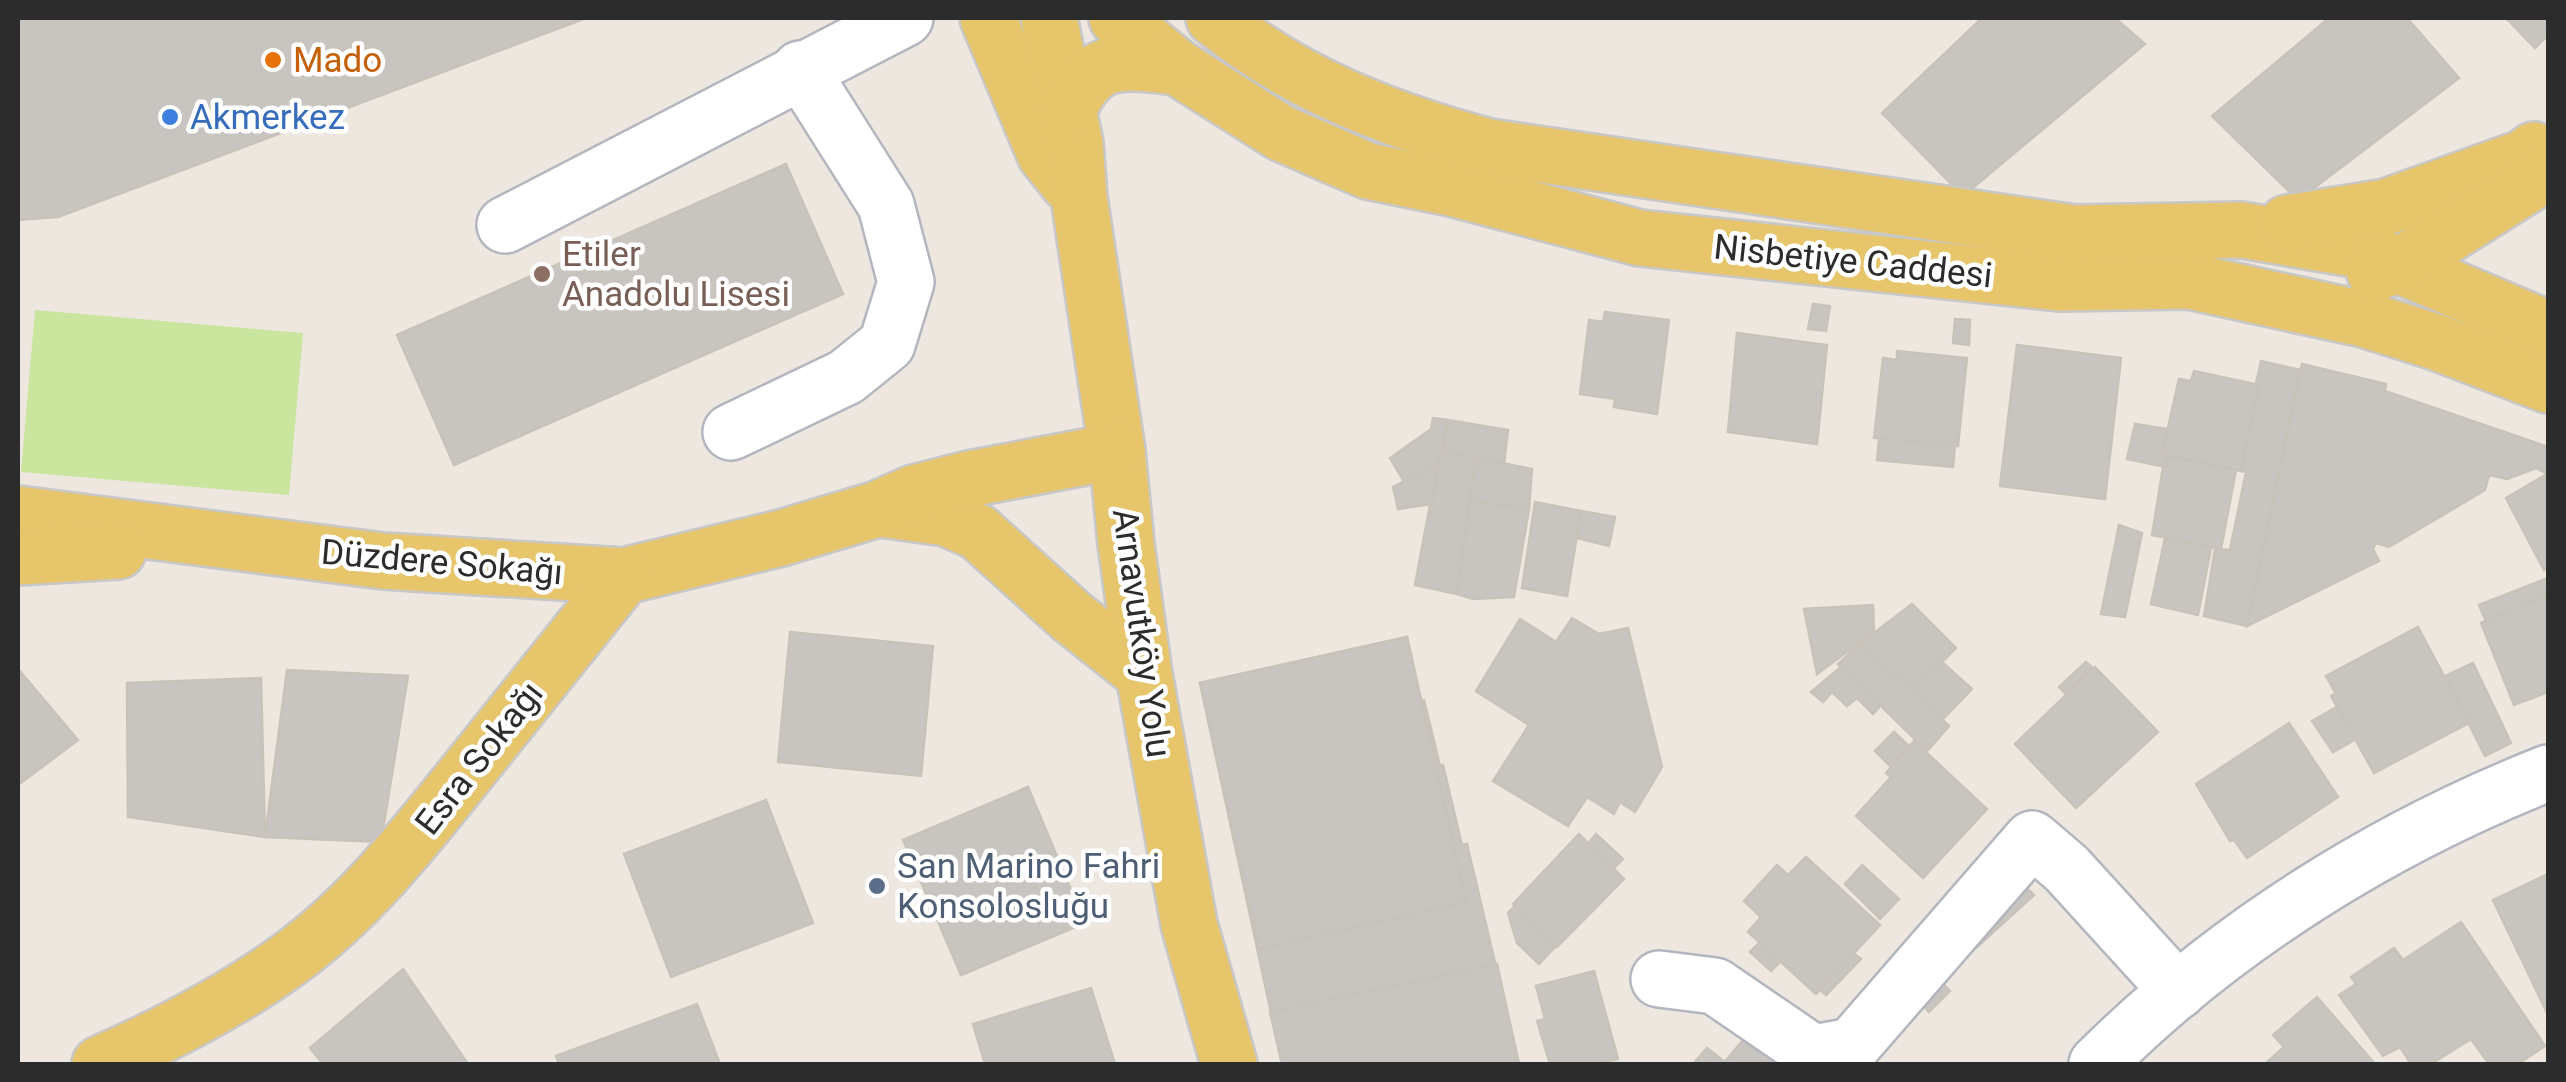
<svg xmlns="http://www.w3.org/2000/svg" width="2566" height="1082" viewBox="0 0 2566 1082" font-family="Roboto,sans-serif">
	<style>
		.pitch { fill: #c9e59e }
		.building { fill: #c8c4bf; stroke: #c8c2b9; stroke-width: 2.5 }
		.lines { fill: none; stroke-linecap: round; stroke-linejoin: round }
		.minor-casing { stroke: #b3b6be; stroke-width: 60 }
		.major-casing { stroke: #c8c8c8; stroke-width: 60 }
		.minor { stroke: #fff; stroke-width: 55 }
		.major { stroke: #e6c56b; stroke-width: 55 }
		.food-dot { fill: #e8710a; stroke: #fff; stroke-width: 4 }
		.shop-dot { fill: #3f7fe0; stroke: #fff; stroke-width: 4 }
		.education-dot { fill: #8d6e63; stroke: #fff; stroke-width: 4 }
		.service-dot { fill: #5c6f8a; stroke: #fff; stroke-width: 4 }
		.labels { text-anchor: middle; stroke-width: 9; stroke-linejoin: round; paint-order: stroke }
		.food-label { font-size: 35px; fill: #c56008; stroke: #fff; text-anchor: start }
		.shop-label { font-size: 35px; fill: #366cbe; stroke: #fff; text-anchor: start }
		.education-label { font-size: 35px; fill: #785e54; stroke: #fff; text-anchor: start }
		.street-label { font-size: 35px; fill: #2c2c2c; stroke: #fff }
		.service-label { font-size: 35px; fill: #4e5e75; stroke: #fff; text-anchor: start }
	</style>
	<rect width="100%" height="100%" fill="#ede7e0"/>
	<!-- pitch -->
	<polygon class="pitch" points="35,310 303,333 289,495 21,472"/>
	<!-- building -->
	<g class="building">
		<polygon points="18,18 586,18 58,217 18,220"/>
		<polygon points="1982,18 2115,18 2145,44 1963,196 1882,113"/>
		<polygon points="2329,18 2407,18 2459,78 2298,200 2212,116"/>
		<polygon points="2506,18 2548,18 2548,35 2535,48"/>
		<polygon points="786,164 843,294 454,465 397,335"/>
		<polygon points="1813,304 1830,306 1826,331 1808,329"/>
		<polygon points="1605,312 1669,320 1657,414 1614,407 1615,399 1580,394 1589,320 1603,322"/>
		<polygon points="1955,319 1970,320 1969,345 1953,343"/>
		<polygon points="1737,333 1827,345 1817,444 1728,432"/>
		<polygon points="2017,345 2121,358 2105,499 2000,486"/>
		<polygon points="1897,351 1967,358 1958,446 1874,438 1883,358 1897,360"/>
		<polygon points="2261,361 2300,370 2247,626 2204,616 2215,549 2230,550 2246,472 2241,471 2259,385 2256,384"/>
		<polygon points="2302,364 2386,384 2385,391 2548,447 2548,474 2536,468 2507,479 2489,475 2485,490 2389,547 2376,543 2373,549 2379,561 2247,626"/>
		<polygon points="2194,371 2259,385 2241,471 2162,454 2179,379 2191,381"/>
		<polygon points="1433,418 1448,420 1438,464 1405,483 1390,458 1431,429"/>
		<polygon points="1448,420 1508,430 1504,464 1443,451"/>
		<polygon points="2135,424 2168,429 2162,454 2168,456 2166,467 2127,459"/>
		<polygon points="1879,439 1955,445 1953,467 1877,460"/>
		<polygon points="1440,451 1476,458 1457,594 1415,585"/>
		<polygon points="2168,456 2236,470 2221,549 2152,535 2163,467 2166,467"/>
		<polygon points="1476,458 1532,469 1529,509 1470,501"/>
		<polygon points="1438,464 1432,504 1398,509 1393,487"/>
		<polygon points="2547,474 2548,568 2544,570 2506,498"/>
		<polygon points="1470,501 1529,509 1514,597 1473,599 1457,594"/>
		<polygon points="1535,502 1581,511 1567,596 1522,588"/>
		<polygon points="1581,511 1615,517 1609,546 1577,538"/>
		<polygon points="2119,525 2142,533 2125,617 2101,614"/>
		<polygon points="2165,538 2211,548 2198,615 2151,604"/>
		<polygon points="2548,578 2548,595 2486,621 2479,605"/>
		<polygon points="2548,595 2548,692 2514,705 2481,623"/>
		<polygon points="1912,604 1956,648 1912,692 1861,643"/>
		<polygon points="1873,605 1874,632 1817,674 1804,609"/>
		<polygon points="1572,618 1599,634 1628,628 1662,767 1635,812 1620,802 1614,814 1587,797 1568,826 1493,781 1529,725 1476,691 1520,619 1556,642"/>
		<polygon points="2418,627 2469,723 2374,773 2331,696 2336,694 2326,676"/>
		<polygon points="790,632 933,646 921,776 778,762"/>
		<polygon points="1407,637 1421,701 1424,700 1440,766 1443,765 1462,845 1467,844 1519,1064 1282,1064 1200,683"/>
		<polygon points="1407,637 1466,902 1259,949 1200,683"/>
		<polygon points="1861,643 1949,726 1927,751 1838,664"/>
		<polygon points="1942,662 1972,689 1942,720 1912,692"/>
		<polygon points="2086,662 2093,668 2066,694 2059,687"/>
		<polygon points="2473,663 2511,743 2485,756 2445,676"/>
		<polygon points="1841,667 1881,705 1873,714 1857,698 1847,706 1832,692 1823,702 1811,692"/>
		<polygon points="2095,667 2158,732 2076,808 2015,744"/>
		<polygon points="18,669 78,740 18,785"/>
		<polygon points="287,670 408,676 381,842 265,837"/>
		<polygon points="261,678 265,837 128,817 127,683"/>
		<polygon points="2337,707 2356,739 2333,752 2312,721"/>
		<polygon points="2289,723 2338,797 2247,858 2234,840 2230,841 2196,784"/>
		<polygon points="1894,732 1909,746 1891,767 1875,751"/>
		<polygon points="1914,741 1987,809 1923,878 1856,816 1891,777 1886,773"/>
		<polygon points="1028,787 1085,923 961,975 903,840"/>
		<polygon points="766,800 813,923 671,977 624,854"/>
		<polygon points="1579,834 1624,879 1557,947 1513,904"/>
		<polygon points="1596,834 1623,859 1613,869 1588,844"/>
		<polygon points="1806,857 1880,925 1816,994 1748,932 1761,917 1744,901 1777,865 1788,875"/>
		<polygon points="1862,865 1899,899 1880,919 1845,884"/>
		<polygon points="2548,874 2548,1015 2493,900"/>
		<polygon points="2017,879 2034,895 1977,947 1958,927"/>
		<polygon points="1515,906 1556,946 1539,964 1517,943 1508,913"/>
		<polygon points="2461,922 2545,1046 2518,1064 2489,1064 2471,1039 2431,1064 2411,1064 2400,1047 2383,1056 2339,995 2356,984 2351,977 2394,948 2403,960"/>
		<polygon points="1760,942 1781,961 1771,971 1750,952"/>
		<polygon points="1853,953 1861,959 1826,995 1819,989"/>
		<polygon points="1497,964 1519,1064 1282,1064 1270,1012"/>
		<polygon points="403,969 468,1064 323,1064 310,1048"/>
		<polygon points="1594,971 1618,1059 1594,1064 1550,1064 1537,1021 1545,1019 1536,986"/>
		<polygon points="1940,981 1950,991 1929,1012 1920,1002"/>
		<polygon points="1091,988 1115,1064 985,1064 973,1024"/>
		<polygon points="2317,997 2375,1064 2265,1064 2284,1047 2273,1035"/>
		<polygon points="697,1004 720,1064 559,1064 556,1056"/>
		<polygon points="1749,1033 1785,1064 1723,1064"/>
		<polygon points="1707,1048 1725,1062 1723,1064 1693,1064"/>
	</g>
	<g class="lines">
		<defs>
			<g id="minor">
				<polyline points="505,225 905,18"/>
				<polyline points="731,432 846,377 887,344 906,282 886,205 800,69"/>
				<polyline points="1659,979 1715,986 1813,1053 1852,1046 2032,839 2067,869 2178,991"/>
				<path d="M 2097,1064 C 2224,937 2381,839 2548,773"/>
			</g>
			<g id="major">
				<polyline points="988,18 1045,154 1068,183"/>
				<polyline points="1049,18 1075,143 1079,197 1117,451 1126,544 1144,674 1189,924 1229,1064"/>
				<polyline points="1117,18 1177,67 1281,133 1368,171 1451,188 1640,238 2059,283 2189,281 2363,319 2436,342 2548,385"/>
				<path d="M 1214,18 C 1295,84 1389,120 1489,147 L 2074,233 L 2242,230 L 2365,251 L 2548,329"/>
				<path d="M 1068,111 C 1093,54 1121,61 1177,67"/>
				<polyline points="2287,223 2386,207 2523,158 2534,150"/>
				<polyline points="2375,273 2402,264 2548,172"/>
				<polyline points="881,509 946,518 978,532 1072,617 1144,674"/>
				<polyline points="18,514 383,561 624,576 781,538 878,509 914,493 969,479 1117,451"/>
				<polyline points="18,557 118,551"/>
				<path d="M 100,1064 C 166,1035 232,1001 291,958 C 362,906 414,838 468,771 C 520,706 572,641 624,576"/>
			</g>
		</defs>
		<!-- minor casing -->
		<use href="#minor" class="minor-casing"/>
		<!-- major casing -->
		<use href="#major" class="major-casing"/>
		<!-- minor -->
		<use href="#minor" class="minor"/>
		<!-- major -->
		<use href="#major" class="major"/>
	</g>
	<!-- markers -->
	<circle class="food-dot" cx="273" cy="60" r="10"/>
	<circle class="shop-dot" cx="170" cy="117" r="10"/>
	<circle class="education-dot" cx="542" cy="274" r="10"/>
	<circle class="service-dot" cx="877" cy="886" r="10"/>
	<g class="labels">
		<!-- food labels -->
		<g class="food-label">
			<text x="293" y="72">Mado</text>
		</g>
		<!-- shop labels -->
		<g class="shop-label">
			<text x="190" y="129">Akmerkez</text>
		</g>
		<!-- education labels -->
		<g class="education-label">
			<text x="562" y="266">Etiler<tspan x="562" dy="40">Anadolu Lisesi</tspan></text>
		</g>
		<!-- street labels -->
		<g class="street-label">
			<text transform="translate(1853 261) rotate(6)" y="12">Nisbetiye Caddesi</text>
			<text transform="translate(442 562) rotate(5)" y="12">Düzdere Sokağı</text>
			<text transform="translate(1142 633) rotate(82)" y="12">Arnavutköy Yolu</text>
			<text transform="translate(479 758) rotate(-52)" y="12">Esra Sokağı</text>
		</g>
		<!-- service labels -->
		<g class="service-label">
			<text x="897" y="878">San Marino Fahri<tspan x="897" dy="40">Konsolosluğu</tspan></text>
		</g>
	</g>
	<!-- border -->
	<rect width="2566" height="1082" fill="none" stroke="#2c2c2c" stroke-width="40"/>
</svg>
